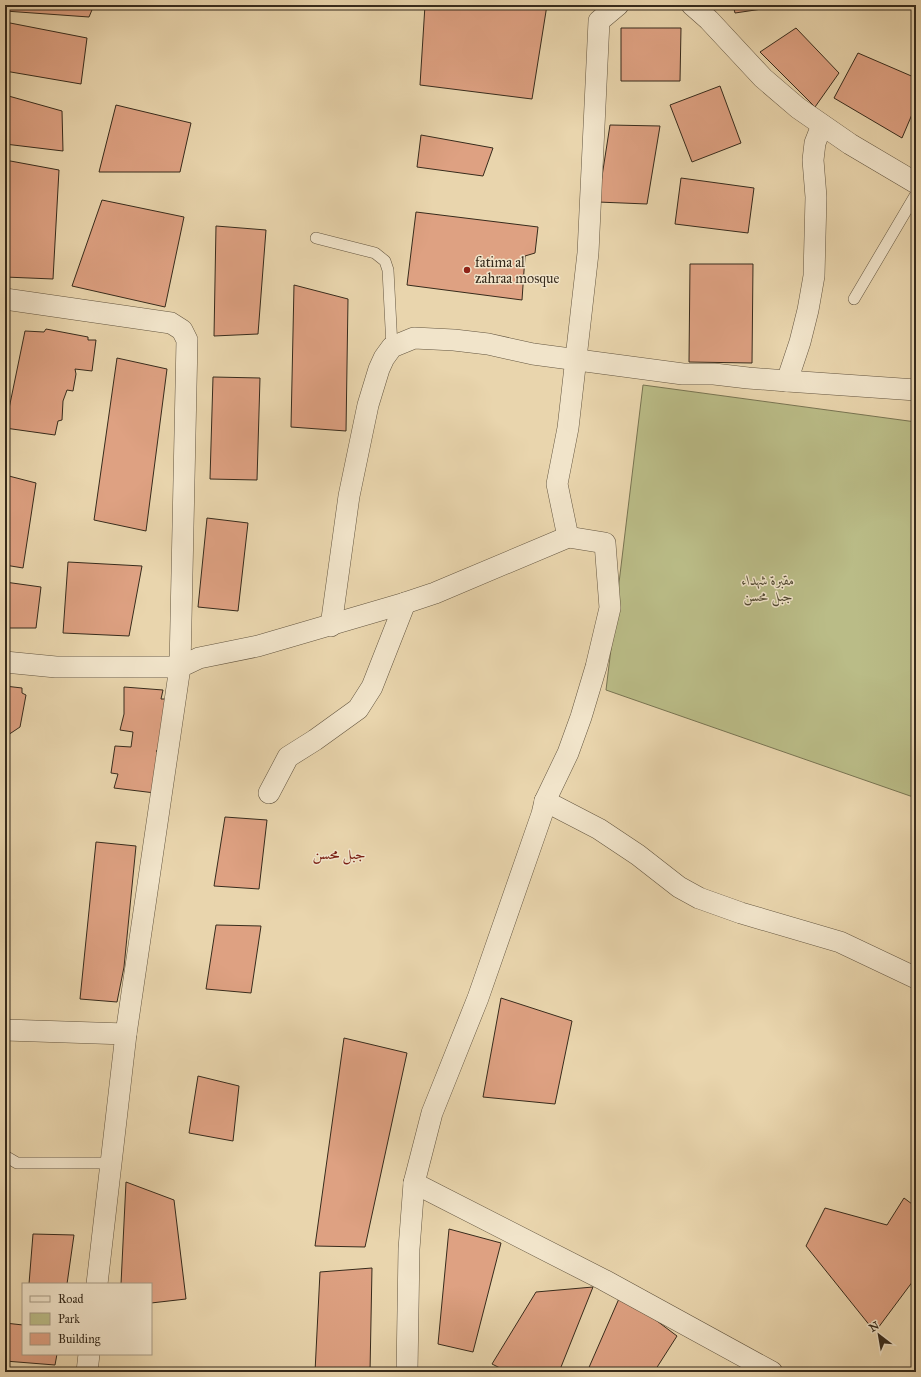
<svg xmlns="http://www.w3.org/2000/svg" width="921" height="1377" viewBox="0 0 921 1377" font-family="'IM FELL Great Primer',Amiri,serif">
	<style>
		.green { fill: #babc87; stroke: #787452 }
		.building { fill: #dea182; stroke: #372b1c }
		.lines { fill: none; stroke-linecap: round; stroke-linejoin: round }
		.lane-casing { stroke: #645640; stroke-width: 12 }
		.street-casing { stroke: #645640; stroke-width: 22 }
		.lane { stroke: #f1e4ca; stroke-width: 11 }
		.street { stroke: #f1e4ca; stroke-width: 21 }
		.poi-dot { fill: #8f2418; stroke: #f1e4ca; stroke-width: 1.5 }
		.labels { text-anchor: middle; stroke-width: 3; stroke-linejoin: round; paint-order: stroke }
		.poi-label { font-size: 14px; fill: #372b1c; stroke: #f1e4ca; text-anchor: start }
		.park-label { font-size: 14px; font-style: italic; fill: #514831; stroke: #f1e4ca }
		.neighbourhood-label { font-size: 15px; fill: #7a1f14; stroke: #f1e4ca }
	</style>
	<rect width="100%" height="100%" fill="#e9d5ad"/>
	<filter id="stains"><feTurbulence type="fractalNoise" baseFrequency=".005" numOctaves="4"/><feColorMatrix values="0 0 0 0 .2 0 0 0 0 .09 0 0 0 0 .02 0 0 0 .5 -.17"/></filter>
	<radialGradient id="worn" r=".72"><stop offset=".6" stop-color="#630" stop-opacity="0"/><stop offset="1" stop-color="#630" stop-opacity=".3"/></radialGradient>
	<!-- green -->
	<polygon class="green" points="643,385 916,422 916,798 606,690"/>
	<!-- building -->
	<g class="building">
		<polygon points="5,5 94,5 89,17 5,11"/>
		<polygon points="425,5 547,5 532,99 420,85"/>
		<polygon points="733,5 789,5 735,13"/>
		<polygon points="5,22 87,38 81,84 5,71"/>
		<polygon points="621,28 681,28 680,81 621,81"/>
		<polygon points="796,28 839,73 815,107 760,52"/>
		<polygon points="858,53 916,78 916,105 902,138 834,98"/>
		<polygon points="720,86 741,143 692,162 670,105"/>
		<polygon points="5,95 62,111 63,151 5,144"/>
		<polygon points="116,105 191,123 180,172 99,172"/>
		<polygon points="610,125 660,126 647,204 598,202"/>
		<polygon points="421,135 493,148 483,176 417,167"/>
		<polygon points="5,160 59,170 53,279 5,277"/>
		<polygon points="681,178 754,188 748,233 675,224"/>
		<polygon points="102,200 184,217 165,307 72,286"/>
		<polygon points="416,212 538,227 535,253 525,256 522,300 407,285"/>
		<polygon points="216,226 266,230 258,334 214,336"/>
		<polygon points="690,264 753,264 752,363 689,362"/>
		<polygon points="294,285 348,299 346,431 291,427"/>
		<polygon points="46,329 88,337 88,340 96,340 92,371 75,369 76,374 73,391 67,390 63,401 62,420 58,421 55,435 5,428 25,331 44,332"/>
		<polygon points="117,358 167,369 146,531 94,520"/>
		<polygon points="213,377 260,378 257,480 210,479"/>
		<polygon points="5,475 36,483 23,568 5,565"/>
		<polygon points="207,518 248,523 238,611 198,607"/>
		<polygon points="68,562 142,566 129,636 63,633"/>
		<polygon points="5,582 41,587 36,628 5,628"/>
		<polygon points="5,686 22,688 22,693 26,695 20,727 8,735 5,735"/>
		<polygon points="124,687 163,690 161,699 167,699 162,747 156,751 160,755 155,793 114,788 118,774 111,773 115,746 131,747 133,732 120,730 124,714"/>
		<polygon points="225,817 267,820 259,889 214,886"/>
		<polygon points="96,842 136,846 124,967 117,1002 80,999"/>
		<polygon points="216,925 261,926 251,993 206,989"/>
		<polygon points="501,998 572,1021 555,1104 483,1097"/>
		<polygon points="344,1038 407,1053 365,1247 315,1246"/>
		<polygon points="198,1076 239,1086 233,1141 189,1133"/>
		<polygon points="126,1182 174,1200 186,1299 151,1303 151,1284 121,1284"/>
		<polygon points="904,1198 916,1207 916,1277 875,1332 806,1246 825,1208 887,1225"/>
		<polygon points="449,1229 501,1243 473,1352 438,1344"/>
		<polygon points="33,1234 74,1235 67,1284 29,1284"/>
		<polygon points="372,1268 370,1372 315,1372 320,1272"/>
		<polygon points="593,1287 559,1372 508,1372 492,1364 536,1292"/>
		<polygon points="621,1294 677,1336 654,1372 587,1372"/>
		<polygon points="5,1323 23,1325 23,1354 57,1354 55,1365 5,1361"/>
	</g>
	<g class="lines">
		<defs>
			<g id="lane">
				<polyline points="316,238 375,253 385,261 388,270 392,347"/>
				<polyline points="854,299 916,194"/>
				<polyline points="5,1156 17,1163 111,1163"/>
			</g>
			<g id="street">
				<polyline points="618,5 599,21 588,253 568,428 557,484 568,537 605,543 610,608 596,667 581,717 568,753 545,801 542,814 478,998 432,1113 414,1183 604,1280 772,1372"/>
				<polyline points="692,5 709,20 763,78 798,108 850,144 916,183"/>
				<polyline points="5,299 171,323 182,330 187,340 180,667 126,1034 97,1284"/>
				<polyline points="787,381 916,390"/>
				<polyline points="331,626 349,496 368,405 379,369 384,358 392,347 414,338 454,340 488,344 533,354 683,374 714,374 748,378 787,381 800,342 808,310 814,276 816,197 813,160 815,143 822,125"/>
				<polyline points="5,662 56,667 180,667 199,658 258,646 405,603 435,593 568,537"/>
				<polyline points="269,793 288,757 315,740 358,709 372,687 405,603"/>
				<polyline points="545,801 599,829 638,855 679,887 699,898 741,913 840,942 916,978"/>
				<polyline points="5,1030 126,1034"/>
				<polyline points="87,1372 89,1354"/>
				<polyline points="407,1372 409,1249 414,1183"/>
			</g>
		</defs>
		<!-- lane casing -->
		<use href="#lane" class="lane-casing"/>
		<!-- street casing -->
		<use href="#street" class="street-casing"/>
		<!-- lane -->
		<use href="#lane" class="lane"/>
		<!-- street -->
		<use href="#street" class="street"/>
	</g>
	<!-- markers -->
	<circle class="poi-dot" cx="467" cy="270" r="4"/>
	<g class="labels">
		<!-- poi labels -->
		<g class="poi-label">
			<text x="475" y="267">fatima al<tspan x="475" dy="16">zahraa mosque</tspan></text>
		</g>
		<!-- park labels -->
		<g class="park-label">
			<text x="768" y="585">مقبرة شهداء<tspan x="768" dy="16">جبل محسن</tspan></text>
		</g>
		<!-- neighbourhood labels -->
		<g class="neighbourhood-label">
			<text x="339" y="859">جبل محسن</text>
		</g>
	</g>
	<!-- margin -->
	<rect width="921" height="1377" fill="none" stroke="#e9d5ad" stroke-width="20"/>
	<rect x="6" y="6" width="909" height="1365" fill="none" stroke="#372b1c" stroke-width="2"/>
	<rect x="10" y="10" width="901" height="1357" fill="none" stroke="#372b1c"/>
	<!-- legend -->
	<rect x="22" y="1283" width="130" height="72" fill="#f1e4ca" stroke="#a79a84"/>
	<rect x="30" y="1296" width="20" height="6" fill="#f1e4ca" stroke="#a79a84"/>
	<text x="58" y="1303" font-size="12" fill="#372b1c">Road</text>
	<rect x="30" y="1313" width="20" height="12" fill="#babc87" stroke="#a79a84"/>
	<text x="58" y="1323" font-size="12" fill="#372b1c">Park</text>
	<rect x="30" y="1333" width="20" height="12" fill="#dea182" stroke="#a79a84"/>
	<text x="58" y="1343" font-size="12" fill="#372b1c">Building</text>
	<!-- north arrow -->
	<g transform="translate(879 1335) rotate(329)" stroke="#f1e4ca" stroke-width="3" paint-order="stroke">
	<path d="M0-3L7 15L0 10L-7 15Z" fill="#372b1c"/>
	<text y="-6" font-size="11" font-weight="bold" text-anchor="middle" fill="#372b1c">N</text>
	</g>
	<rect width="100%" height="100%" filter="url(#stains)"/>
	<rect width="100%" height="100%" fill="url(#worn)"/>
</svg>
